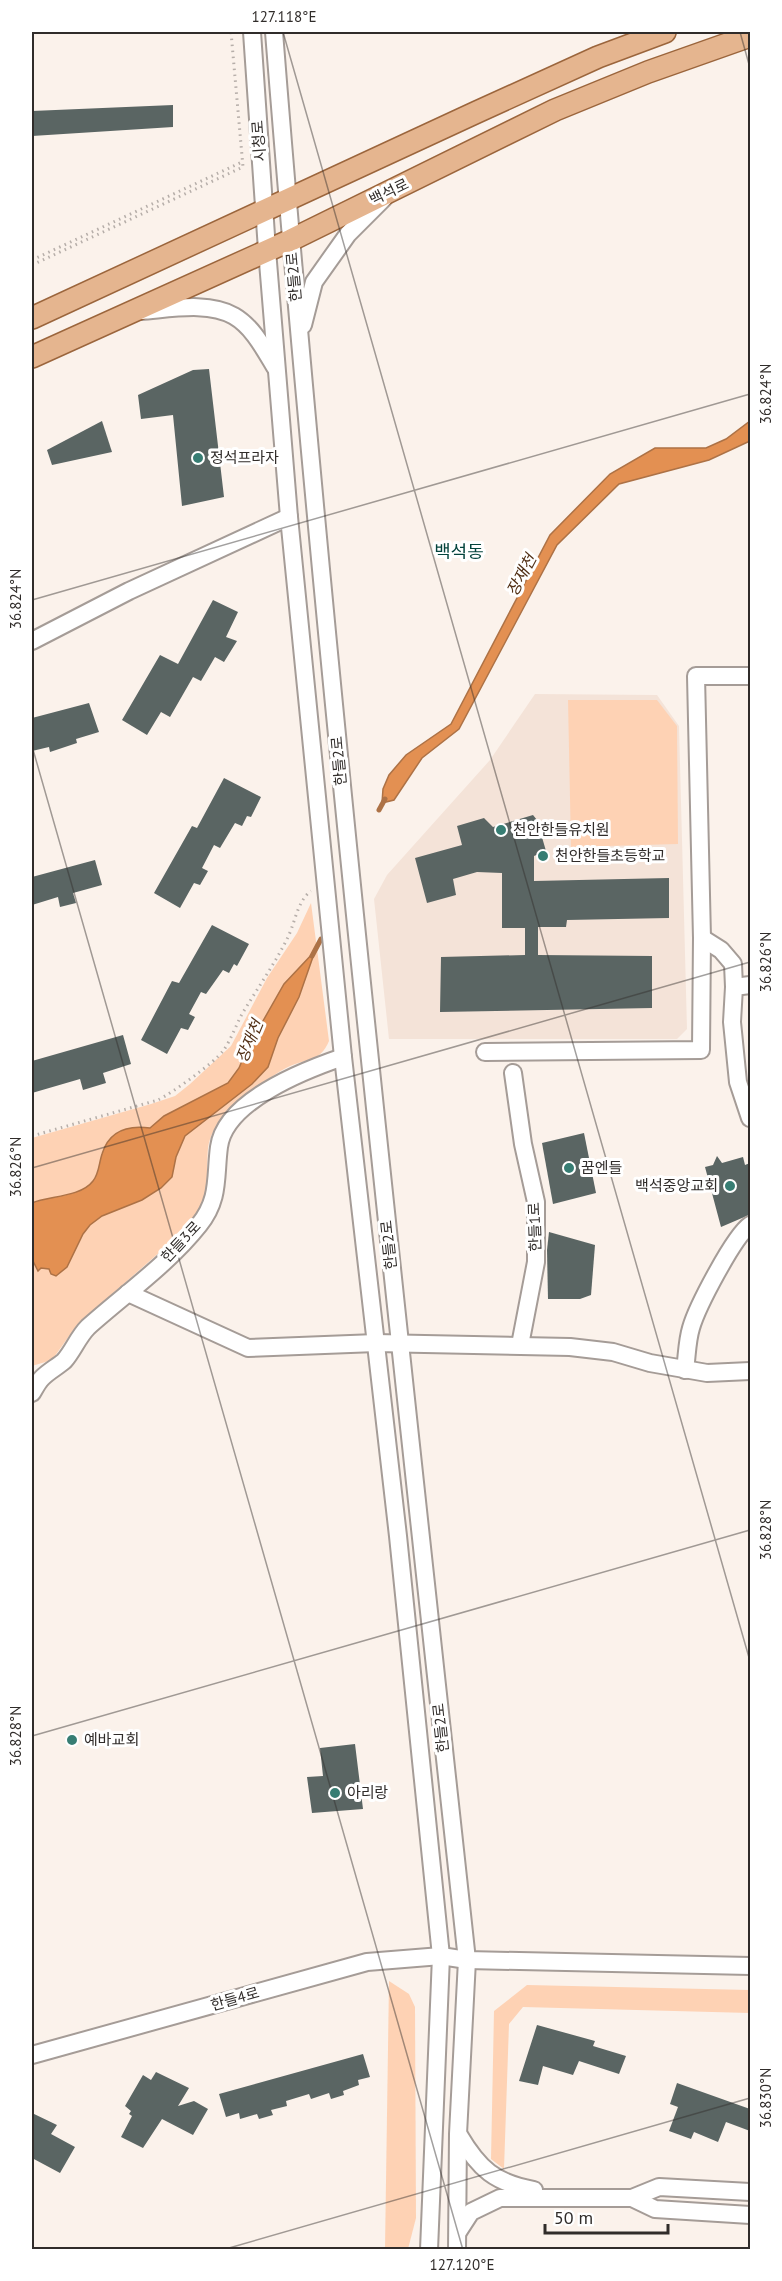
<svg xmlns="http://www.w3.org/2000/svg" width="782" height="2281" viewBox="0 0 782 2281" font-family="'PT Sans','Noto Sans KR',sans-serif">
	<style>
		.built { fill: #f4e3d8 }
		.green { fill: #fed2b4 }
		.water { fill: #e39052; stroke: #ad7246; stroke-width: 1.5 }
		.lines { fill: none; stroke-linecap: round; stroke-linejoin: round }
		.stream { stroke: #ad7246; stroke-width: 5 }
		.building { fill: #5a6563 }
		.minor-casing { stroke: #a59c97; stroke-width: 20 }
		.major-casing { stroke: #9b653c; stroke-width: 24 }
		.path { stroke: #b6aea9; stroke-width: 3; stroke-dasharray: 1.5 4.5; stroke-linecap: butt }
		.minor { stroke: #fff; stroke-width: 16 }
		.major { stroke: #e5b58f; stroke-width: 21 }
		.ticks { fill: none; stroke: #302c2a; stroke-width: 1.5; stroke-opacity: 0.45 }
		.poi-dot { fill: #377d73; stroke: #fff; stroke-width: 2 }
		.labels { text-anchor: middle; stroke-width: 6; stroke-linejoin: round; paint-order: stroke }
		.street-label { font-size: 15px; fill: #302c2a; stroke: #fff }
		.poi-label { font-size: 15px; fill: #302c2a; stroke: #fff; text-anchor: start }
		.water-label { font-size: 16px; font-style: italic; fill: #523016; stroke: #fff }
		.quarter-label { font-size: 18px; fill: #04443d; stroke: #fff }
		.neatline { fill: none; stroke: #302c2a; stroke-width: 2 }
		.ticks-label { font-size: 15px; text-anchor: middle; fill: #302c2a }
	</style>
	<rect width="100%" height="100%" fill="#fbf2eb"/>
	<!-- built -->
	<polygon class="built" points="535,694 657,695 679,726 687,1029 677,1039 389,1039 374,899 387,875 490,760"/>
	<!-- green -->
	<g class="green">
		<polygon points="568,700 657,700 677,726 678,844 571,847"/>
		<path d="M 311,903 L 329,1041 C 320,1063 306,1058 288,1067 C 270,1076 243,1097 229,1111 C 199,1143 211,1151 206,1188 C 205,1204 195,1217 186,1229 L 77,1325 L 52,1360 L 32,1366 L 32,1138 L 151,1104 L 175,1096 L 190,1084 L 231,1046 L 267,978 L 297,933 Z"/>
		<polygon points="389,1981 409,1994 415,2007 416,2218 408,2249 385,2249"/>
		<polygon points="527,1985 750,1990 750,2013 523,2007 509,2024 504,2169 491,2159 494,2011"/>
	</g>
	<!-- water -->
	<g class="water">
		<polygon points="750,421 750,441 709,460 619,484 557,545 459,729 422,758 394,800 382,803 383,789 389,775 406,755 451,724 550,535 610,474 655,448 706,448 726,439"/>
		<path d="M 315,951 L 299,997 L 278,1038 L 268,1067 L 252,1084 L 185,1136 L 176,1157 L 172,1177 L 161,1188 L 142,1200 L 102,1216 L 90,1225 L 83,1234 L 67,1267 L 56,1276 L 51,1274 L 49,1269 L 41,1268 L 38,1271 L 32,1259 L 32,1203 C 49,1196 81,1197 93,1181 C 99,1174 99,1163 102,1154 C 109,1131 128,1125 150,1128 L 164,1116 L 228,1083 L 239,1068 L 247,1049 L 284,984 Z"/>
	</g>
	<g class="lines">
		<!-- stream -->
		<g class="stream">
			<polyline points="379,810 385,799"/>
			<polyline points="312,956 321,939"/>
		</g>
	</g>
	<!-- building -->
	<g class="building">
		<polygon points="173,105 173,127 32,136 32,111"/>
		<polygon points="209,369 224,497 182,506 173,415 141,419 138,395 193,370"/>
		<polygon points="102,421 112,452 52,465 47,450"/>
		<polygon points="213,600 238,612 226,637 237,641 224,662 215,657 201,681 193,677 170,717 161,712 147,735 122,720 160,655 178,664"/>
		<polygon points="89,703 99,732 76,739 77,743 50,752 49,747 32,751 32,718"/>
		<polygon points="224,778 261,797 251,817 247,816 242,826 235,823 220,848 214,845 202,868 208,871 200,885 194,883 180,908 154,893 192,826 197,828"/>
		<polygon points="533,815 537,820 546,851 534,856 534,881 669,878 669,918 567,920 566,927 538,927 538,955 652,956 652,1008 440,1012 441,957 525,955 525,928 502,928 502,873 477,872 453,879 456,895 427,903 415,858 462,845 457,826 484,818 493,827"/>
		<polygon points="95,860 102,885 73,893 76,903 60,907 58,897 32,905 32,877"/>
		<polygon points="212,925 249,944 237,966 234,964 229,973 223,970 206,994 201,992 189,1014 195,1017 188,1030 181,1028 167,1054 141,1040 172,981 179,983"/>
		<polygon points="123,1035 131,1064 103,1073 106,1083 83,1090 80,1079 32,1093 32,1061"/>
		<polygon points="584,1133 596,1193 553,1204 542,1143"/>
		<polygon points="717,1156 722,1163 743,1157 745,1165 750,1163 749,1215 721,1227 705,1167 713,1165"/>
		<polygon points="549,1232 595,1245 591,1295 580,1299 548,1299 547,1250"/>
		<polygon points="355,1744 363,1809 312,1813 307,1777 323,1776 320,1748"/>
		<polygon points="537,2025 595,2041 593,2046 626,2056 619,2074 579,2061 573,2075 543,2066 538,2085 519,2081"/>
		<polygon points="363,2054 370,2077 358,2080 359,2085 343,2091 344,2095 331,2099 329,2093 311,2099 309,2094 286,2101 287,2106 271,2110 273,2115 259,2119 257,2114 240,2119 239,2113 226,2117 219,2094"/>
		<polygon points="156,2072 189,2088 178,2106 194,2101 208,2109 193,2135 162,2119 143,2148 121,2137 132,2116 129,2114 131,2111 125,2106 143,2075 151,2080"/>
		<polygon points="677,2083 750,2109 750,2131 726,2122 718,2142 694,2132 691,2139 669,2131 678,2107 670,2104"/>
		<polygon points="32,2113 57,2125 51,2134 75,2147 60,2173 32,2158"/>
	</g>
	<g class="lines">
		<defs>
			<g id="minor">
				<polyline points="252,32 267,250 289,517 343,1057 398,1536 441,1956 429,2250"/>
				<path d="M 274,32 C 325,676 397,1318 467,1960 L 458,2134 L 457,2250"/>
				<path d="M 141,311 C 169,309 209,301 234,316 C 253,327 264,349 275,367"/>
				<polyline points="303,325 314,282 348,234 384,198"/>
				<polyline points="32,641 129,591 289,517"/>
				<polyline points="702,938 721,950 733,964 734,987"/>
				<polyline points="750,985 734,987 732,1022 738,1082 750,1118"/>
				<polyline points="485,1052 701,1050 702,938 696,676 750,676"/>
				<polyline points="513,1073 523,1144 536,1202 536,1262 520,1345"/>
				<polyline points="128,1293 248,1348 376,1343 570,1347 613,1352 650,1363 707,1373 750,1371"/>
				<path d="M 685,1370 C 687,1356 687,1341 691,1328 C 697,1307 734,1236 750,1225"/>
				<path d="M 32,1393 C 35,1388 38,1382 42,1378 C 49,1371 57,1367 64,1361 C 73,1351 78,1337 88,1327 C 125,1294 168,1264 199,1225 C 220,1199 215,1177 219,1147 C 225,1101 305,1070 343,1057"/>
				<polyline points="32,2055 367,1962 441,1956 467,1960 750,1966"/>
				<path d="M 459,2135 C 479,2169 495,2183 534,2190"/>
				<polyline points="632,2198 655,2209 750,2215"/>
				<polyline points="458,2232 471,2212 500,2198 632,2198 659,2187 750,2192"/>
			</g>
			<g id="major">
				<polyline points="32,318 477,112 598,57 665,32"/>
				<polyline points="32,357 291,240 555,110 648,72 750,36"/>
			</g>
		</defs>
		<!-- minor casing -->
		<use href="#minor" class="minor-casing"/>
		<!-- major casing -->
		<use href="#major" class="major-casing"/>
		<!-- path -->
		<g class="path">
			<polyline points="32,260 242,162"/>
			<polyline points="32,265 243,167 231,32"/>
			<path d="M 32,1136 L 158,1100 C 172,1093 214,1063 223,1051 C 231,1040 236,1025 242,1014 C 257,989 274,965 287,939 C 295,924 297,901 311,891"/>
		</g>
		<!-- minor -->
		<use href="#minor" class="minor"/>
		<!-- major -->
		<use href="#major" class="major"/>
	</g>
	<!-- ticks -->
	<path class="ticks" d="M 283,32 L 750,1661M 740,32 L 750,68M 32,600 L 750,394M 32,746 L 463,2250M 32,1168 L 750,962M 32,1736 L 750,1530M 222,2250 L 750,2098"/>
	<!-- markers -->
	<g class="poi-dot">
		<circle cx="198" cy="458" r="6"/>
		<circle cx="501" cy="830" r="6"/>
		<circle cx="543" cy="856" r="6"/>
		<circle cx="569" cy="1168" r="6"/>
		<circle cx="730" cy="1186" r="6"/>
		<circle cx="72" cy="1740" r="6"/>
		<circle cx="335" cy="1793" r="6"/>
	</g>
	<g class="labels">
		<!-- street labels -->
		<g class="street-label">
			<text transform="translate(259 141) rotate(-94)" y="5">시청로</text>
			<text transform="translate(389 192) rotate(-26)" y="5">백석로</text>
			<text transform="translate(294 277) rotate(-95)" y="5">한들2로</text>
			<text transform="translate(339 761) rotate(-95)" y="5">한들2로</text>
			<text transform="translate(535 1227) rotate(-92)" y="5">한들1로</text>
			<text transform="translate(181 1242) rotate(-47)" y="5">한들3로</text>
			<text transform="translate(389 1245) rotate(-96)" y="5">한들2로</text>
			<text transform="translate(441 1728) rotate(-96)" y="5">한들2로</text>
			<text transform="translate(235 1999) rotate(-16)" y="5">한들4로</text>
		</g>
		<!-- poi labels -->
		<g class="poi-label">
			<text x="210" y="463">정석프라자</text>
			<text x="513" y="835">천안한들유치원</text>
			<text x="555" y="861">천안한들초등학교</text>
			<text x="581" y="1173">꿈엔들</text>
			<text x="718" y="1191" text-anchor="end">백석중앙교회</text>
			<text x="84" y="1745">예바교회</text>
			<text x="347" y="1798">아리랑</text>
		</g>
		<!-- water labels -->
		<g class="water-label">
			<text transform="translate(521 575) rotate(-62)" y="6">장재천</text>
			<text transform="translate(249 1041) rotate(-67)" y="6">장재천</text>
		</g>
		<!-- quarter labels -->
		<g class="quarter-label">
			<text x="459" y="558">백석동</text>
		</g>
	</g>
	<!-- border -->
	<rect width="782" height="2281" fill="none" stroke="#ffffff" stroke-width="66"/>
	<!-- scale -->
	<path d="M545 2224v9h123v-9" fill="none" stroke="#302c2a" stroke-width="3"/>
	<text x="554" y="2224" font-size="18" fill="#302c2a" stroke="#ffffff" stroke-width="4.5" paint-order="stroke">50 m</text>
	<rect x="33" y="33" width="716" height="2215" class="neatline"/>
	<g class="ticks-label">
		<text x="284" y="22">127.118°E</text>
		<text transform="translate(766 394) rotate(-90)" y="5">36.824°N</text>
		<text transform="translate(16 599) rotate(-90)" y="5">36.824°N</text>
		<text transform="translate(766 962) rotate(-90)" y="5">36.826°N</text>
		<text transform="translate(16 1167) rotate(-90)" y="5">36.826°N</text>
		<text transform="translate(766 1530) rotate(-90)" y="5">36.828°N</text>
		<text transform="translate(16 1736) rotate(-90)" y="5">36.828°N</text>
		<text transform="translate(766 2098) rotate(-90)" y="5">36.830°N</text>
		<text x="462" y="2270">127.120°E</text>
	</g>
</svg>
